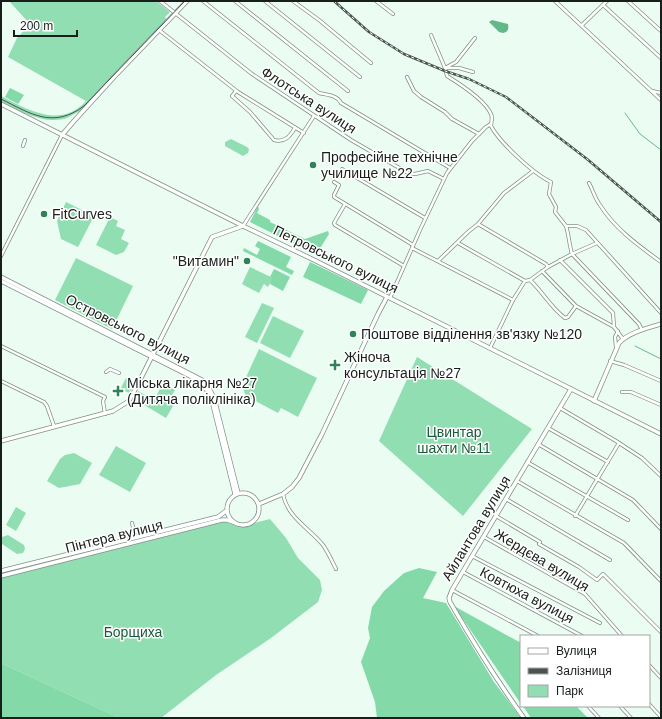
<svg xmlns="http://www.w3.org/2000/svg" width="662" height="719" viewBox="0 0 662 719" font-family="Arial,sans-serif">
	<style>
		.green { fill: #90deb1 }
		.forest { fill: #83d9a7 }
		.water { fill: #62b888 }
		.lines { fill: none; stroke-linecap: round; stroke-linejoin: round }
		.stream { stroke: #62b888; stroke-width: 1 }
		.street-casing { stroke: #819086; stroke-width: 4 }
		.secondary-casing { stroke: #819086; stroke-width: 5 }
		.street { stroke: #fff; stroke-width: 2.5 }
		.secondary { stroke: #fff; stroke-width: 3.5 }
		.tram { stroke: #4a544e; stroke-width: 1 }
		.rail-casing { stroke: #4a544e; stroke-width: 2.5 }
		.rail { stroke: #fff; stroke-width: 1; stroke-dasharray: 3; stroke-linecap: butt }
		.poi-dot { fill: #2d8458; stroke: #fff; stroke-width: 1.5 }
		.labels { text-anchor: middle; stroke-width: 3; stroke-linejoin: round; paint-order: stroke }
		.street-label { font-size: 14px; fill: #181f1b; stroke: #fff }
		.poi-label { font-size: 14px; fill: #181f1b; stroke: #fff; text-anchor: start }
		.park-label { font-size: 14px; fill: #19593a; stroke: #fff }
	</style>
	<rect width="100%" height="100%" fill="#ebfdf2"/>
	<!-- green -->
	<g class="green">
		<path d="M 9,1 L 156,1 L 170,12 L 165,17 L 168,21 L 81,111 C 75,113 70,117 64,119 C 41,124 20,111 1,101 L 1,96 C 28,110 60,129 86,101 L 8,57 L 17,38 L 30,24 Z"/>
		<polygon points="231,139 247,147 249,149 248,153 243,156 225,146 225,142"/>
		<polygon points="66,202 94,216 78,247 61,239 57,221"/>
		<polygon points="110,217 118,221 116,226 125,230 121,239 129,243 124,252 116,255 96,245"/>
		<polygon points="76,258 133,286 112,329 55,300"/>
		<polygon points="250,267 273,278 268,287 264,284 259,293 242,284"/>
		<polygon points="262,303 274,308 257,343 245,337"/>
		<polygon points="273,316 304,331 290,358 260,343"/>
		<polygon points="259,349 317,378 298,417 281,408 278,413 246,396 242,386"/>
		<polygon points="417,357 532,429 463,516 379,441"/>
		<polygon points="126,378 135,383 129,393 125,391 126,389 125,388 123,390 121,388"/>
		<polygon points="163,383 175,390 172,395 177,399 166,418 134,399 138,391 154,400"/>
		<polygon points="116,446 146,463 130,492 99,475"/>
		<polygon points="74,453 92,463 80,484 59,488 47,481 60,459 65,455"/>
		<polygon points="16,507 26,513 16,531 6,525"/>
		<polygon points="270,519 286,538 298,558 320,580 322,590 318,602 271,638 216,675 161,718 119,718 1,663 1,578 222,522 227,522 237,526 245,527 258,522"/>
		<polygon points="8,535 24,545 25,549 23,553 17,554 2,544 1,539 2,537"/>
	</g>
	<!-- forest -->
	<g class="forest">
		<polygon points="10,88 24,95 18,104 5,97"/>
		<polygon points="258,206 259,209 257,213 270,220 270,222 305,239 328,231 329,234 316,255 250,222"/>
		<polygon points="258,241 291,257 286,267 294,271 292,275 243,251 244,248 257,255 260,249 255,246"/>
		<polygon points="310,262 368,290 361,304 303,277"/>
		<polygon points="274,269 290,277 283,291 270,284 272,278 270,277"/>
		<polygon points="419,568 437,572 423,598 446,603 494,682 521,718 377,718 375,702 361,662 370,638 368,628 372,607 384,591 404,573"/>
		<polygon points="454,606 521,643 521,704"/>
		<polygon points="1,663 119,718 1,718"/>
		<polygon points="523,706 576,706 588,718 531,718"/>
	</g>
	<!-- water -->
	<path class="water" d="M 492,20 L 508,24 C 509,29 508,32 503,33 L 499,32 L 489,22 Z"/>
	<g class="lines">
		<!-- stream -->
		<g class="stream">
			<polyline points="625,113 640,134 661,150"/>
			<polyline points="635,346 661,359"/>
		</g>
		<defs>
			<g id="street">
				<polyline points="160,1 252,74 351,140 408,173 415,174 428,171 444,179"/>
				<path d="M 203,1 L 319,93 C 327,95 337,95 341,103 L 450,168"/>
				<polyline points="235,1 348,91"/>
				<polyline points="265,1 360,77"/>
				<polyline points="293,1 319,20 371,63"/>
				<polyline points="376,1 393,14"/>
				<polyline points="555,1 661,100"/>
				<polyline points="628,1 661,31"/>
				<polyline points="603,5 661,58"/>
				<polyline points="582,25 607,1"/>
				<polyline points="159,30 238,92 304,133"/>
				<polyline points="431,35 445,68 456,62 475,38"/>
				<path d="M 473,72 L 459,68 L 445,68 L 447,76 C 460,84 485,100 491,114 C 493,118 491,122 491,126 C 500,143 534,174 551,182 L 549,194 L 556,207 L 555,212 L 566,226 L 577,226 L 586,230 L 661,313"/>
				<polyline points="407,77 414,91 421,97 445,112 452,119 479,134"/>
				<path d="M 236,91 L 232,96 L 250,112 L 274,140 C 285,143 290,136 295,128"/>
				<polyline points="652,91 661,93"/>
				<polyline points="23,146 25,140"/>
				<polyline points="342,169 425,218"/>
				<polyline points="334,182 339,185 334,195 334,197 413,245"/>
				<path d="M 589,183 C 593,190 595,199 600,205 C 615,229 639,246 661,262"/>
				<polyline points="345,204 334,223 335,225 404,266"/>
				<polyline points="478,224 546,264 548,267"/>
				<polyline points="243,226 314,116"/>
				<path d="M 566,226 C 569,235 569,244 572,254 L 639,324 L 642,330"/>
				<path d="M 458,243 L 525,281 L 530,280 C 543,292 551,308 565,318 L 568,317 L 576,306"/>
				<polyline points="412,248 513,300"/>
				<polyline points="1,256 62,135"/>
				<polyline points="560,260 613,313 614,327"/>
				<polyline points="438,261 468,232 478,224 504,193 533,171"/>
				<polyline points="542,271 576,306 614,327 623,339"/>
				<polyline points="530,280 548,267 572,254 597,243"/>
				<polyline points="390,298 420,230 447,173 472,141 486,127 491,124"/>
				<polyline points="1,346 105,397 103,401 105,414"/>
				<polyline points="616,347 615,337 618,331"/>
				<polyline points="490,348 513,300 525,281"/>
				<polyline points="610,361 624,365 661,381"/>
				<polyline points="106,372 110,369 119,373"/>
				<polyline points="1,381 44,402 47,406 54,426"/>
				<polyline points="622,392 631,392 661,405"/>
				<polyline points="560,408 616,441 642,458 661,476"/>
				<polyline points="548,428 608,462"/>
				<polyline points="538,444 633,500 661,529"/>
				<polyline points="527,462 628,520"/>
				<polyline points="517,481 624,543 661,581"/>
				<path d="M 283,494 C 287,517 309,528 323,545 C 328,552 332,561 336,569"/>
				<polyline points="506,499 610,560"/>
				<polyline points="496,516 540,542"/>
				<polyline points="575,516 619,443"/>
				<polyline points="132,523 136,538"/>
				<polyline points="484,537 585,594 622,636"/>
				<polyline points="539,544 579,567 597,580 603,574 661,632"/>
				<polyline points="472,556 600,623"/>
				<polyline points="463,572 582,636"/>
				<polyline points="452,590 538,636"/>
				<polyline points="649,665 661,678"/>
				<polyline points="649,704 661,717"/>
				<polyline points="588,706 599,718"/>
				<polyline points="620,706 631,718"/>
			</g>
			<g id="secondary">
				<polyline points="1,104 243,226 314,260 661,434"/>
				<polyline points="62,135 74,121 114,77 187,1"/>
				<polyline points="1,277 202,380 210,390 214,398 238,493"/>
				<path d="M 1,281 L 190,376 C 200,381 206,387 211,397 L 235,494"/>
				<path d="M 594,401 L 619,343 C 628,333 647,328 661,324"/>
				<polyline points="1,441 113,411 129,401 138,384 212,237 243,226"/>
				<circle cx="243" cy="509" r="16"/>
				<polyline points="259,504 283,494 292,487 299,478 322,434 378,314 387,297"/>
				<polyline points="1,571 218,517 226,511"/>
				<polyline points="1,576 222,520 227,520 233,522"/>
				<path d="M 524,718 C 497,681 473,642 450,602 L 449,598 L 452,590 L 571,389"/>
			</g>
		</defs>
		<!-- street casing -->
		<use href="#street" class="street-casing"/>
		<!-- secondary casing -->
		<use href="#secondary" class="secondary-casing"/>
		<!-- street -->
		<use href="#street" class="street"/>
		<!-- secondary -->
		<use href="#secondary" class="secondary"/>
		<!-- tram -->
		<path class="tram" d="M 1,99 C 31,114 53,129 84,106 L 185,1"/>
		<defs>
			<polyline id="rail" points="334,1 369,32 404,54 445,71 469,79 506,97 587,159 661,222"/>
		</defs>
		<!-- rail casing -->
		<use href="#rail" class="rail-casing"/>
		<!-- rail -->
		<use href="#rail" class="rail"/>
	</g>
	<!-- markers -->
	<g class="poi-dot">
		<circle cx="313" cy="165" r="4"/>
		<circle cx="44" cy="214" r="4"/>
		<circle cx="247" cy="261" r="4"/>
		<circle cx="353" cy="334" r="4"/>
		<path d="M333 359h4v4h4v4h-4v4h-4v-4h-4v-4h4z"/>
		<path d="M116 385h4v4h4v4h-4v4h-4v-4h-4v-4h4z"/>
	</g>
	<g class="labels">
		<!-- street labels -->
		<g class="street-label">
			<text transform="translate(309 100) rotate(33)" y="5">Флотська вулиця</text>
			<text transform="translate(336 259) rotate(26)" y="5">Петровського вулиця</text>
			<text transform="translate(128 329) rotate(27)" y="5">Островського вулиця</text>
			<text transform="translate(476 528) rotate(-59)" y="5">Айлантова вулиця</text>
			<text transform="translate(114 536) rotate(-14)" y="5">Пінтера вулиця</text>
			<text transform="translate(542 560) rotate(31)" y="5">Жердєва вулиця</text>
			<text transform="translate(527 595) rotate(28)" y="5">Ковтюха вулиця</text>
		</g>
		<!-- poi labels -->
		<g class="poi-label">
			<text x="321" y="162">Професійне технічне<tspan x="321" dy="16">училище №22</tspan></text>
			<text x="52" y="219">FitCurves</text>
			<text x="239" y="266" text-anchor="end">"Витамин"</text>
			<text x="361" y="339">Поштове відділення зв'язку №120</text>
			<text x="344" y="362">Жіноча<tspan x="344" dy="16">консультація №27</tspan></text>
			<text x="127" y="388">Міська лікарня №27<tspan x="127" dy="16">(Дитяча поліклініка)</tspan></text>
		</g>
		<!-- park labels -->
		<g class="park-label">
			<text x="454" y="437">Цвинтар<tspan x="454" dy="16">шахти №11</tspan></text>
			<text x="133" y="637">Борщиха</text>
		</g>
	</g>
	<!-- border -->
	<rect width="662" height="719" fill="none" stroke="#181f1b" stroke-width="4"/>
	<!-- legend -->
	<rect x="520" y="635" width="130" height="72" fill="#ffffff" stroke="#a3a5a4"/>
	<rect x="528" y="648" width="20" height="6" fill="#ffffff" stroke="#a3a5a4"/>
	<text x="556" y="655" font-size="12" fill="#181f1b">Вулиця</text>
	<rect x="528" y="668" width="20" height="6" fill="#4a544e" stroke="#a3a5a4"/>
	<text x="556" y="675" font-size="12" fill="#181f1b">Залізниця</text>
	<rect x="528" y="685" width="20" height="12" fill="#90deb1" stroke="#a3a5a4"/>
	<text x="556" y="695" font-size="12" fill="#181f1b">Парк</text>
	<!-- scale -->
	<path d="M14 30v6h63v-6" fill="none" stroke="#181f1b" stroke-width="2"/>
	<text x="20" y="30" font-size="12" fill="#181f1b" stroke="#ffffff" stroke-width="3" paint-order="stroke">200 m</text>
</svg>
